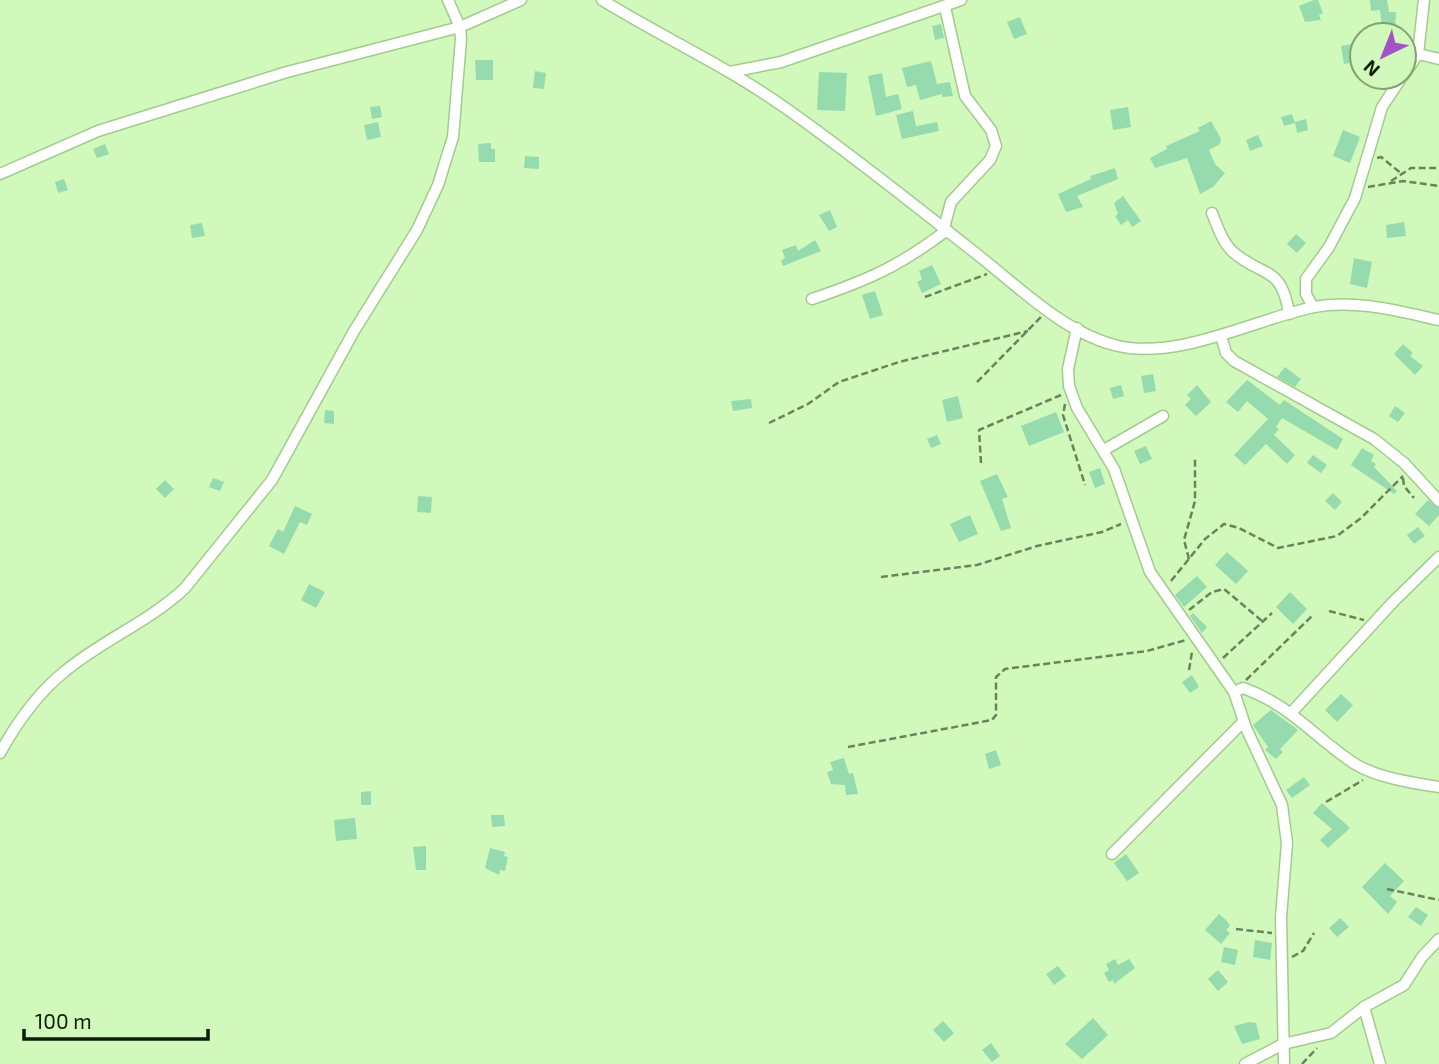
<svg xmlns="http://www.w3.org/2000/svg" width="1439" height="1064" viewBox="0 0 1439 1064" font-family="'Exo 2',sans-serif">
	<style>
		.building { fill: #96dbae }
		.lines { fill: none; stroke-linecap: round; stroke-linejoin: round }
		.minor-casing { stroke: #a3cb8e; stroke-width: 13 }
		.path { stroke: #69845b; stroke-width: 2.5; stroke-dasharray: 7 3.5; stroke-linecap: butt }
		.minor { stroke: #fff; stroke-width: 10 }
	</style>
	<rect width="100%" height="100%" fill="#d0f9bb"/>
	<!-- building -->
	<g class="building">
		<polygon points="1314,0 1318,0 1323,13 1319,15 1321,20 1305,22 1299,6"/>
		<polygon points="1370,0 1387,0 1389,12 1396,12 1395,35 1383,35 1380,10 1371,11"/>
		<polygon points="1020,17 1027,34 1014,39 1007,22"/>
		<polygon points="941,24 944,38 935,40 932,26"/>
		<polygon points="1353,44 1355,62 1344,64 1341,46"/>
		<polygon points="475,60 493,60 493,80 476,80"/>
		<polygon points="931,61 937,84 950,82 953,96 942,97 942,94 920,100 916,85 907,87 902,68"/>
		<polygon points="535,71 546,73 544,89 533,88"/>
		<polygon points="819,72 847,73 845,111 817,110"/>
		<polygon points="882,73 886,97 898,94 902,109 876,116 868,76"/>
		<polygon points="380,106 382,117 372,119 370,107"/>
		<polygon points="1128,107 1131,127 1113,130 1110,110"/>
		<polygon points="913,111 916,126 937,122 939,131 902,139 896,115"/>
		<polygon points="1292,114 1295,123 1284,126 1281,117"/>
		<polygon points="1306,119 1308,130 1297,133 1295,122"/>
		<polygon points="1211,121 1221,139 1220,144 1209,150 1215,164 1225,173 1213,187 1200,194 1187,158 1155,168 1150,158 1167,149 1166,146 1200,131 1198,128"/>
		<polygon points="378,122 381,137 367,140 364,125"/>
		<polygon points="1343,130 1360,137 1350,163 1333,156"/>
		<polygon points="1258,135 1263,146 1250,151 1246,140"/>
		<polygon points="491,143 491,149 495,149 495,162 479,162 478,144"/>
		<polygon points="105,144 109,154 97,158 93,149"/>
		<polygon points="525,156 539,157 539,169 524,168"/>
		<polygon points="1115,168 1118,179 1077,196 1083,207 1066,212 1058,194 1091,179 1090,176"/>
		<polygon points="64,179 68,190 58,193 55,182"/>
		<polygon points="1123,196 1141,221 1132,227 1128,220 1121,225 1115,216 1118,214 1114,203"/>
		<polygon points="830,210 837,227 829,231 819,215"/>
		<polygon points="1404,222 1406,236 1387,238 1386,225"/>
		<polygon points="202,223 205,236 192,238 190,225"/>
		<polygon points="1296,234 1306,243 1297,253 1287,244"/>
		<polygon points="815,240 821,251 783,266 781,261 785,258 782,250 796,245 798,251"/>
		<polygon points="1354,258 1372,262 1367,288 1350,284"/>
		<polygon points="932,265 941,284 922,293 917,282 922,279 919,271"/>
		<polygon points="875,291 883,315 870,319 862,295"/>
		<polygon points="1403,344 1413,353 1410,356 1423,366 1415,375 1394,354"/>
		<polygon points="1285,367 1301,379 1295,387 1277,377"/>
		<polygon points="1153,374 1156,391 1144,393 1141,376"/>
		<polygon points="1247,380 1280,405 1284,400 1343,439 1337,450 1282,418 1276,427 1279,429 1274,435 1295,455 1287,464 1266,444 1245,465 1234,455 1268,419 1247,401 1238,412 1226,402"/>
		<polygon points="1121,385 1124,396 1113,399 1110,388"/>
		<polygon points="1197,385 1211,402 1196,416 1185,405 1191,399 1187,395"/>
		<polygon points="958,396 963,418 947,422 942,400"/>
		<polygon points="751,399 752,408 733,411 731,401"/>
		<polygon points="1395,406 1405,413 1398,422 1389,416"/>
		<polygon points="325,410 334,411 334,424 324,423"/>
		<polygon points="1056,412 1064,432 1029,446 1021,426"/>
		<polygon points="937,435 941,444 931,448 927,439"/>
		<polygon points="1146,446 1152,459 1140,464 1134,451"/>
		<polygon points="1362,448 1374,455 1371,461 1376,464 1374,467 1397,491 1394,494 1351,465"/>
		<polygon points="1313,455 1327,465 1321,473 1307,463"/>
		<polygon points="1100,468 1105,484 1095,488 1089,472"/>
		<polygon points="997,474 1008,497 1002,499 1011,528 1001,531 980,481"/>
		<polygon points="213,478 224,482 220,491 209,487"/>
		<polygon points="165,480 174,489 165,498 156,489"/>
		<polygon points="1333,493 1342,502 1335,510 1325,501"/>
		<polygon points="418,496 432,497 431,513 417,512"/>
		<polygon points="1428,500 1439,508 1439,515 1429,526 1415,514"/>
		<polygon points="295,506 312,514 307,525 300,522 284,554 269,546 278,529 283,532"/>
		<polygon points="970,515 978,534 959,542 950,524"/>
		<polygon points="1418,527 1425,536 1414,544 1407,535"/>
		<polygon points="1227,552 1248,571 1236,584 1215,565"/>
		<polygon points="1197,576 1207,587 1184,607 1175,595"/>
		<polygon points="309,584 325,592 316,608 301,600"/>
		<polygon points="1290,592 1307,609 1293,624 1276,607"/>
		<polygon points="1193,613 1207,627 1202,633 1190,616"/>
		<polygon points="1192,675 1199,687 1190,693 1182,682"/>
		<polygon points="1341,694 1353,705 1337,722 1325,710"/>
		<polygon points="1271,710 1298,730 1280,749 1283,752 1276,759 1265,750 1268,747 1253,725"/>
		<polygon points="996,750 1001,765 989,769 985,754"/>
		<polygon points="844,758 849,774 853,773 858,794 846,795 845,785 831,784 827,772 833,770 830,762"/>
		<polygon points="1304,777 1310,785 1292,798 1286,790"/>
		<polygon points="371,791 371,805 361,805 361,792"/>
		<polygon points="1322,803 1350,828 1328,848 1320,840 1332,829 1313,813"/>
		<polygon points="491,815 504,815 505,826 492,827"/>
		<polygon points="355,818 357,839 336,841 334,820"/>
		<polygon points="426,846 426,870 416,870 413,847"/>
		<polygon points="490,848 505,852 504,856 508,857 505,871 500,870 499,875 485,868"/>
		<polygon points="1126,854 1139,873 1127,881 1114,863"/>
		<polygon points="1385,863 1404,881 1390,896 1397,902 1388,914 1362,887"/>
		<polygon points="1416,907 1428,915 1421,926 1408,917"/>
		<polygon points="1219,914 1227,921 1230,926 1226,930 1230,933 1221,944 1205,930"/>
		<polygon points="1340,918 1349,927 1337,937 1329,928"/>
		<polygon points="1255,940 1272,943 1270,960 1253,957"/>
		<polygon points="1224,947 1238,950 1235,965 1221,962"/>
		<polygon points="1115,959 1118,965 1129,959 1135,968 1114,984 1113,980 1109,982 1104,973 1109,970 1106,964"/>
		<polygon points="1058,966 1066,976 1054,985 1046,974"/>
		<polygon points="1218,970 1228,982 1218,991 1208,979"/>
		<polygon points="1093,1018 1108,1035 1082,1059 1065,1044"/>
		<polygon points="943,1021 954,1033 944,1042 933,1030"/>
		<polygon points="1249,1022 1256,1023 1260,1039 1242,1044 1234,1026"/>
		<polygon points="991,1043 1000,1056 992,1062 982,1050"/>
	</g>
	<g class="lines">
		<defs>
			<g id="minor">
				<path d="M 602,0 C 662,37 726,66 784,107 C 847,151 908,200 969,248 C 1014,282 1062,333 1118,346 C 1179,360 1256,319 1314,307 C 1355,299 1398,311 1439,320"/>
				<polyline points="1418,54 1439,59"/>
				<polyline points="730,72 781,62 961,0"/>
				<polyline points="1404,75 1418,54 1424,0"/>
				<polyline points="0,174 98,131 287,72 460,27 521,0"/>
				<path d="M 1212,213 C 1217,226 1223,243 1233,252 C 1263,278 1282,265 1289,314"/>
				<polyline points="944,228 951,202 990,160 996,146 991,130 965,96 945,7"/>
				<path d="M 812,299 C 868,280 900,266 947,230"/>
				<polyline points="1313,307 1306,294 1306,279 1329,247 1355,198 1382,107 1402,77"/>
				<polyline points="1077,328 1068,369 1069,386 1077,408 1114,469 1150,572 1234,692 1246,728 1282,805 1287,843 1281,917 1284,1064"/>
				<polyline points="1221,336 1226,353 1234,361 1374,439 1404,463 1439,501"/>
				<polyline points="1104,450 1163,416"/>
				<path d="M 1234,692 L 1243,688 C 1291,705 1315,738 1355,764 C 1378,778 1413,783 1439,787"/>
				<polyline points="1292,712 1393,602 1439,557"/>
				<path d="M 0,753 C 16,724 38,693 64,672 C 102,640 149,622 185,588 L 272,480 L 354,331 L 417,230 L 438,185 L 453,137 L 461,39 L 460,27 L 448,0"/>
				<polyline points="1112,854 1243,722"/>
				<polyline points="1364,1007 1380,1064"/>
				<polyline points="1245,1064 1283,1044 1331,1033 1364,1007 1404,985 1422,957 1439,939"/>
			</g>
		</defs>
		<!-- minor casing -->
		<use href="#minor" class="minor-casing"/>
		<!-- path -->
		<g class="path">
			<polyline points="1377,158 1381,157 1402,174"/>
			<polyline points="1391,181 1411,168 1439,168"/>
			<polyline points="1368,187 1403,181 1439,186"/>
			<polyline points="925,297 987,274"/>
			<polyline points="977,382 1041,317"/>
			<polyline points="1065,404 1063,415 1085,485"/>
			<polyline points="769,423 808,404 839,382 899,362 1028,331"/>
			<polyline points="981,463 979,430 1061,395"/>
			<polyline points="1403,478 1404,486 1414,498"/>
			<polyline points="1189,559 1184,540 1195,501 1195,458"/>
			<polyline points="881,577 977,565 1037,546 1102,532 1121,524"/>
			<polyline points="1171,581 1205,539 1224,524 1239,528 1278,548 1337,536 1361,518 1403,476"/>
			<polyline points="1189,610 1212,592 1224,589 1262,621"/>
			<polyline points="1329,611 1364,620"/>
			<polyline points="1223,658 1272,613"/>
			<polyline points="1189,670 1192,652"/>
			<polyline points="1246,680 1312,616"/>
			<polyline points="848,747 992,720 996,715 996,677 1005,669 1147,651 1186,640"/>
			<polyline points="1326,802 1363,780"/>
			<polyline points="1387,889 1439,900"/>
			<polyline points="1236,929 1272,933"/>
			<polyline points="1292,957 1303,951 1314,933"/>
			<polyline points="1302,1064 1317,1048"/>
		</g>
		<!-- minor -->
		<use href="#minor" class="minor"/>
	</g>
	<!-- north arrow -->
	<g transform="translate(1383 56) rotate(223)"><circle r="33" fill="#d0f9bb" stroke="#82a172" stroke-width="2"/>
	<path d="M0-5L12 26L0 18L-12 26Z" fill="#a353c3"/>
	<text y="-10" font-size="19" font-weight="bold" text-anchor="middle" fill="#0d1c05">N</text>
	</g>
	<!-- scale -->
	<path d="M24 1029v10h184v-10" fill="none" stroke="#0d1c05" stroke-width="3.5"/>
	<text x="35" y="1029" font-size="21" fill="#0d1c05" stroke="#d0f9bb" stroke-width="5" paint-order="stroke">100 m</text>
</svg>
